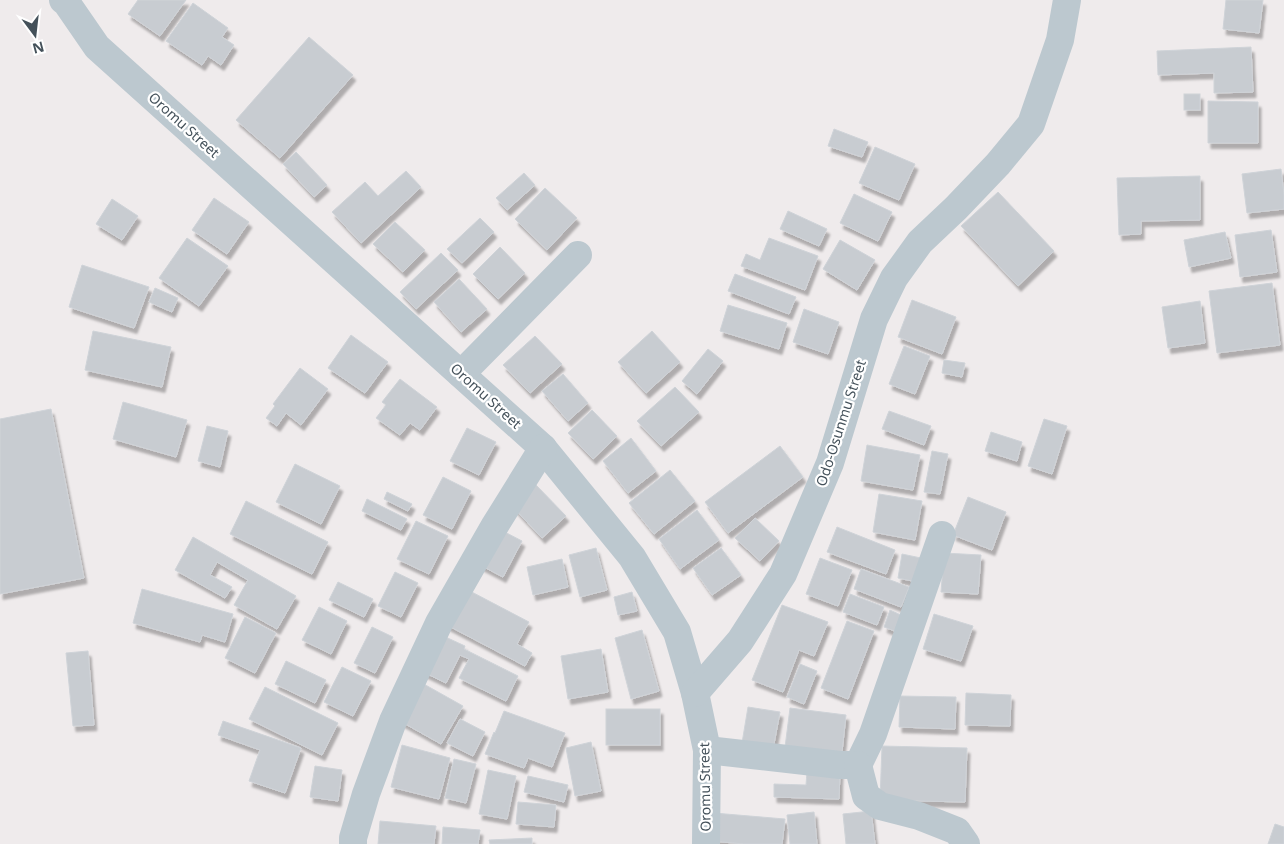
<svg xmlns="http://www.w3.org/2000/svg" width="1284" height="844" viewBox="0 0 1284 844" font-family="'Noto Sans',sans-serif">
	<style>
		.building { fill: #c8ccd1; stroke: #cfd3d8; filter: url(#shadow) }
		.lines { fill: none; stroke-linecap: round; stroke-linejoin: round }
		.minor { stroke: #bcc8cf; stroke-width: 28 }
		.labels { text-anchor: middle; stroke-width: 4.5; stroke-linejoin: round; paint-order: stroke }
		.street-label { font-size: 14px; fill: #44515a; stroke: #fff }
	</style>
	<defs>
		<filter id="shadow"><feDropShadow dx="3" dy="5.5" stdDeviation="1" flood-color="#0004"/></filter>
	</defs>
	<rect width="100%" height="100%" fill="#efebec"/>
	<!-- building -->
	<g class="building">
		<polygon points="138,0 186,0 160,36 128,14"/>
		<polygon points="1226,0 1263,0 1259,33 1223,29"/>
		<polygon points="193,3 228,28 222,37 234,45 221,65 208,56 202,65 166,41"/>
		<polygon points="309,37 353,75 280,158 236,120"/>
		<polygon points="1251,47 1253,92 1214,93 1214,73 1158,75 1157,51"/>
		<rect x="1184" y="94" width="16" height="16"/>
		<polygon points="1208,101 1258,102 1258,143 1208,143"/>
		<polygon points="834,129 868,142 862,157 828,146"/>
		<polygon points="875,147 915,164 899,200 859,183"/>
		<polygon points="296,152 327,185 314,197 283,164"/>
		<polygon points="1281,169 1284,195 1284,209 1247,213 1242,174"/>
		<polygon points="406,171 421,187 361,243 332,212 365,182 378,196"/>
		<polygon points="524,173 535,185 507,210 496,198"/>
		<polygon points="1200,176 1200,220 1141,221 1141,234 1119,235 1117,178"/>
		<polygon points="545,188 577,218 547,250 515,219"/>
		<polygon points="998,192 1054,251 1018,286 961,226"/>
		<polygon points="854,194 892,212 878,241 840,223"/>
		<polygon points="214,198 249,222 227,254 192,230"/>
		<polygon points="112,199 138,216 122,240 96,224"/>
		<polygon points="788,211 827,229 819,246 780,229"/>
		<polygon points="480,218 494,232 462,263 447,249"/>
		<polygon points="395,222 425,250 403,272 373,244"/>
		<polygon points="1271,230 1277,272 1240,277 1235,235"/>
		<polygon points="1225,232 1231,258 1189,267 1184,240"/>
		<polygon points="187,238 228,266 199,306 159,278"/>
		<polygon points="769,238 818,256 805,290 741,266 746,254 760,260"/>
		<polygon points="840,240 875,260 857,290 823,269"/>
		<polygon points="500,247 525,273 498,299 473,274"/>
		<polygon points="441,253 458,270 416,309 400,292"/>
		<polygon points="82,265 149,287 134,328 69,307"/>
		<polygon points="735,274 796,297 789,314 728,291"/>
		<polygon points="459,279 487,309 461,332 434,302"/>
		<polygon points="1272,283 1280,345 1217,353 1209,291"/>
		<polygon points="155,288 178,298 172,312 149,302"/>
		<polygon points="912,300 956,317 942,354 898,337"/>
		<polygon points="1200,301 1205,343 1168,348 1162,307"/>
		<polygon points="728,305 787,323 779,349 720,331"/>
		<polygon points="804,309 839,322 828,354 793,342"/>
		<polygon points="93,331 171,347 162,387 85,370"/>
		<polygon points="652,331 680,362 646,393 618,362"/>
		<polygon points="351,335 388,362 365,393 328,368"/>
		<polygon points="535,336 562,364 530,393 503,365"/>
		<polygon points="904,346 930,356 915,394 889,384"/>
		<polygon points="708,349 723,361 697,394 682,381"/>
		<polygon points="944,360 965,363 962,377 942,373"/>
		<polygon points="300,368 328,389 301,425 286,413 277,426 266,418 275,406 273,404"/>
		<polygon points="563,374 588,403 568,421 542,391"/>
		<polygon points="400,379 437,407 420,430 410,423 400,435 376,418 386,405 382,402"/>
		<polygon points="675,387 699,412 661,446 637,421"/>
		<polygon points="123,402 187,420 176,457 113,439"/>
		<polygon points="51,409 84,578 0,594 0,419"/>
		<polygon points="592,410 617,436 593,459 568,433"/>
		<polygon points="889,411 931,426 924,445 882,429"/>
		<polygon points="1044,419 1067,426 1052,474 1028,466"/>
		<polygon points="207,426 228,431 220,467 198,461"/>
		<polygon points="467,428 496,442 479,475 450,461"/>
		<polygon points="991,432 1022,442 1017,461 985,451"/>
		<polygon points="631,438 656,471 628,493 603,461"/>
		<polygon points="867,445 920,455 913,490 861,481"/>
		<polygon points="780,446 803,477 728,533 705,502"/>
		<polygon points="932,451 948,454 940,494 924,492"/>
		<polygon points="295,464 340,486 321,524 276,502"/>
		<polygon points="670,470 695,501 654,534 629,503"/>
		<polygon points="443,477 471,491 452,529 423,515"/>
		<polygon points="536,485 566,516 542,538 513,507"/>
		<polygon points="387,492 412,504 408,511 384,499"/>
		<polygon points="879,494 922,501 915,540 873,532"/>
		<polygon points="968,497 1006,512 992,550 953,535"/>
		<polygon points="367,499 407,519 401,530 362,511"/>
		<polygon points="246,501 328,542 312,574 230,534"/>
		<polygon points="697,510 719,540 680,569 659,539"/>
		<polygon points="755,518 779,541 760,561 735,538"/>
		<polygon points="416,521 448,536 429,574 397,559"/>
		<polygon points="837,527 895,550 886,574 827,552"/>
		<polygon points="499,529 522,541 503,577 480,565"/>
		<polygon points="193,537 296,596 277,629 234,605 248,580 217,562 210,575 232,587 225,598 175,570"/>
		<polygon points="596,548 607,590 580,597 569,555"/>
		<polygon points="721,548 741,575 712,595 693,568"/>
		<polygon points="944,553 981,555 978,594 941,592"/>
		<polygon points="902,554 921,558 917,582 898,578"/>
		<polygon points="820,558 852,570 838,606 806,594"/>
		<polygon points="562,559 568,587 533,595 527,567"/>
		<polygon points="861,569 909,587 901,607 854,589"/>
		<polygon points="395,572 418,583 401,617 378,606"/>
		<polygon points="338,582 373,599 364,617 329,600"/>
		<polygon points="142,589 233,614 225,642 202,635 200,642 133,623"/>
		<polygon points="468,590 529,622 517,644 532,653 525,666 443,623"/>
		<polygon points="632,592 637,611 618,615 614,597"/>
		<polygon points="850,594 884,607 877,625 843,612"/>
		<polygon points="782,605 828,622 814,656 799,650 783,692 752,680"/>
		<polygon points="319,607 347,621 331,654 302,640"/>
		<polygon points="890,610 903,616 897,632 884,627"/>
		<polygon points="934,614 973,626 961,661 923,649"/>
		<polygon points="245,617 276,633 255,673 225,658"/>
		<polygon points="847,621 874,631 848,699 821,688"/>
		<polygon points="372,627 393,637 375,673 354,663"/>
		<polygon points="642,630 659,691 631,699 615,638"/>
		<polygon points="437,633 465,646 464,649 518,676 506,701 459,678 469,659 460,655 446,683 419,670"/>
		<polygon points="601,649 608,692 568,699 561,656"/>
		<polygon points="88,651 94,725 73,726 66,653"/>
		<polygon points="286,661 326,680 315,703 275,684"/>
		<polygon points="800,664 817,671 804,704 787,697"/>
		<polygon points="342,667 371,681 353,716 324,702"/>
		<polygon points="422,683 463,706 441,744 400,721"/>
		<polygon points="265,687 338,723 322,755 249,719"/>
		<polygon points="966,693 1011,695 1010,726 965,725"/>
		<polygon points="900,696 956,697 955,729 899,727"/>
		<polygon points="748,707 780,712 773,749 742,743"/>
		<polygon points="790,708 846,715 841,761 784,755"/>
		<rect x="606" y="709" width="54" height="36"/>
		<polygon points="504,711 565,733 552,767 528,758 524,768 485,754 494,732 495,733"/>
		<polygon points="460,719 485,732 473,756 447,743"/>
		<polygon points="223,721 301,748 285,793 249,781 260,750 218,735"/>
		<polygon points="591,742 601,791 575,796 566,748"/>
		<polygon points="402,745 450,758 439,799 391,787"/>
		<polygon points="882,746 967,748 965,802 880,800"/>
		<polygon points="454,759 476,764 466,803 445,798"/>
		<polygon points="315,766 342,770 338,801 310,797"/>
		<polygon points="488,770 516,776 507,819 479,814"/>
		<polygon points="807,771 840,772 839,799 774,797 774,784 806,785"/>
		<polygon points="528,776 568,785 564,802 524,792"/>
		<polygon points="518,802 556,805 554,827 516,824"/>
		<polygon points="871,811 875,844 846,844 843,814"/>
		<polygon points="814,812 817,844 790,844 787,815"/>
		<polygon points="714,813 785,819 782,844 744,844 712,841"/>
		<polygon points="380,821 436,826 434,844 378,844"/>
		<polygon points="1275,824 1284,827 1284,844 1268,844"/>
		<polygon points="443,827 480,830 478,844 442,844"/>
		<polygon points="532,838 532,844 490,844 489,840"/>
	</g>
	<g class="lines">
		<!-- minor -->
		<g class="minor">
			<polyline points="63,0 66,2 97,47 543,448 632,557 677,632 695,693 707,750 706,844"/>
			<polyline points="461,374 578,255"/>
			<polyline points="695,693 740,641 783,574 830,463 874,319 894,278 920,242 956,208 998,164 1031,124 1060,40 1067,0"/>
			<polyline points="707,750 840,765 858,765 873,734 942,535"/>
			<polyline points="858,765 866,796 880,806 919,816 957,831 966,844"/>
			<polyline points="353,844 353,838 366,794 393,721 439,623 494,527 543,448"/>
		</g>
	</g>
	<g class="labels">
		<!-- street labels -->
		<g class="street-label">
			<text transform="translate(184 125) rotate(42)" y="5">Oromu Street</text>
			<text transform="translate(486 396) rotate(42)" y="5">Oromu Street</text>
			<text transform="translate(841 423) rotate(-72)" y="5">Odo-Osunmu Street</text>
			<text transform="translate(705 787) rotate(-91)" y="5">Oromu Street</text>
		</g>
	</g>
	<!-- north arrow -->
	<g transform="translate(35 35) rotate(165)" stroke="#ffffff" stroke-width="4" paint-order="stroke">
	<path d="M0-4L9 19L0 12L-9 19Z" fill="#44515a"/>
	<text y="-8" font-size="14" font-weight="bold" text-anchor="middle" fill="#44515a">N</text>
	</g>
</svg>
